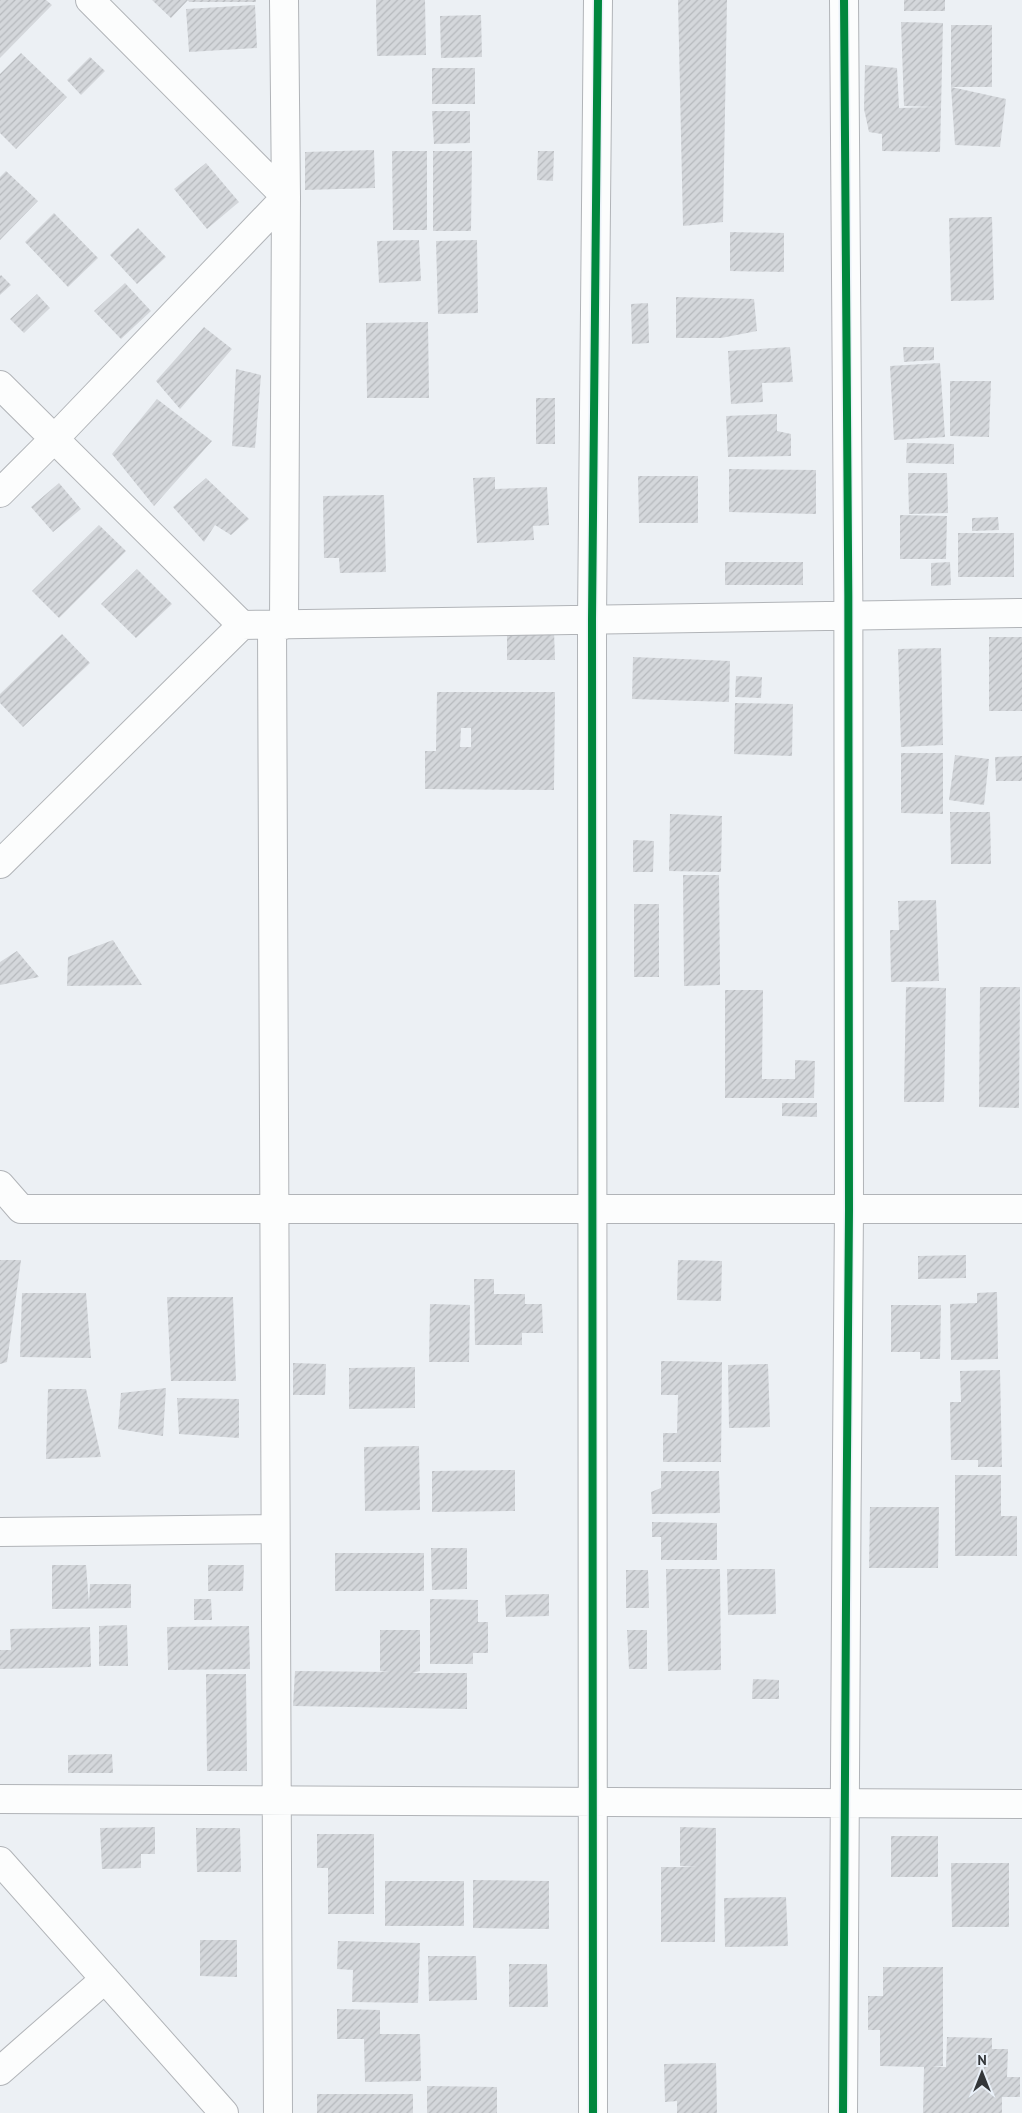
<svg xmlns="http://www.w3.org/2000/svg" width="1022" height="2113" font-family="'PT Sans',sans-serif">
  <defs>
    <pattern id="building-hatch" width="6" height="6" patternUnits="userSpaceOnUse" patternTransform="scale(1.25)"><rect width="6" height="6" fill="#d4d7db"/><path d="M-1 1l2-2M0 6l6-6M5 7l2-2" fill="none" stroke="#b6b9bd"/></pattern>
  </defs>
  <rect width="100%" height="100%" fill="#ecf0f4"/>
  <!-- building -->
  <path fill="url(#building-hatch)" fill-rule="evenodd" d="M0,0H46L52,5L0,58Z
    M152,0H188L171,18Z
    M188,0H256V2H189Z
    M376,0H425L426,55L377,56Z
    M678,0H727L723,222L683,226Z
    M904,0H945V11H904Z
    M255,5L257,48L189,52L186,9Z
    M481,15L482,57L441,58L440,16Z
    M901,22L943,23L940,152L882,151V134L869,132L864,109L865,65L897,68L899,108L935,107L904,106Z
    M951,25H992V87H951Z
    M21,53L67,97L16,149L0,133V74Z
    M90,57L105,71L81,95L67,80Z
    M432,68H475V104H432Z
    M951,87L1006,99L1000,147L955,145Z
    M432,111H470V143L434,144Z
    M374,150L375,188L305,190V152Z
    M392,151H427V230H393Z
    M433,151H472L471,231H433Z
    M538,151H554L553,181L537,180Z
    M206,163L239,202L207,229L174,189Z
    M6,171L38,201L0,240V177Z
    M54,213L98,258L68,287L25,242Z
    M992,217L994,300L951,301L949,218Z
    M138,228L166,257L137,284L110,255Z
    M730,232L784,233V272L730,271Z
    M419,240L421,281L379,283L377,241Z
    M477,240L478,313L438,314L436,241Z
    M1,275L11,285L0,295V276Z
    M125,283L151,311L121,339L94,311Z
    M37,294L50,308L24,333L10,319Z
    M676,297L754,299L757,331L721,338H676Z
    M648,303L649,343L632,344L631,304Z
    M428,322L429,398H367L366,323Z
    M204,327L232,349L180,409L156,381Z
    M790,347L793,382L762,383L763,402L731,404L728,351Z
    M903,347H934V360L904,362Z
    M940,363L945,437L894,440L890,366Z
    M236,369L261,375L255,448L232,446Z
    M950,381H991L989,437L950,436Z
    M536,398H555V444H536Z
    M157,399L212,441L154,506L112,454Z
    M777,414V431L791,434V456L728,457L726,416Z
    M907,443L954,444V464L906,463Z
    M729,469L816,470V514L729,512Z
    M908,473H947L948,513L909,514Z
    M638,476H698V523H639Z
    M495,477V489L547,487L549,525L533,526L534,540L477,543L473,478Z
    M206,478L249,519L231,535L215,525L204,542L173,507Z
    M59,483L81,509L53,532L31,507Z
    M384,495L386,572L340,573L339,558H324L323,496Z
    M900,515L947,516L946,559H900Z
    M998,517L999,530L972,531V518Z
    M99,525L126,551L59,618L32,591Z
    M958,533H1014V577H958Z
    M725,562H803V585H725Z
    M950,562L951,585L931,586V563Z
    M137,569L172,604L136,638L101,604Z
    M554,631L555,660H507V632Z
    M62,634L90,663L23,727L0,703V694Z
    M989,637H1022V711H989Z
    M941,648L943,745L901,747L898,649Z
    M633,657L730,661L729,702L632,699Z
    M736,676L762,677L761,698L735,697Z
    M437,692H555L554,790L425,789V751H436ZM461,728H471V747H460Z
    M735,703L793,704L792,756L734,754Z
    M901,753H943V814L901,813Z
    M955,755L989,759L984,805L949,800Z
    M1022,756V781H996L995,757Z
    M950,812H990L991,864H951Z
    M670,814L722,816L721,872L669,871Z
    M633,840L654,841L653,872H633Z
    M683,875H719L720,985L684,986Z
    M936,900L939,981L891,982L890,930H899L898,901Z
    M634,904H659V977H634Z
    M113,940L142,985L67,986L68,957Z
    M17,951L39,977L0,985V962Z
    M906,987L946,988L944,1102H904Z
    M980,987H1020L1019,1108L979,1107Z
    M725,990H763L762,1079H795V1060L815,1061L814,1098H725Z
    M782,1103H817V1117L782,1116Z
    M966,1255V1278L918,1279V1256Z
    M0,1260H21L7,1362L0,1364Z
    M678,1260L722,1261L721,1301L677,1300Z
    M474,1279H494V1294H525V1304H542L543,1333H522V1345H475Z
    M997,1292L998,1359L951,1360L950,1304L977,1303V1293Z
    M22,1293H86L91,1358L20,1357Z
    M167,1297H233L236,1381H171Z
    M430,1304L470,1305L469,1362H429Z
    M891,1305H941L940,1359H920V1352H891Z
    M661,1361L722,1362L721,1462H663V1433H677L678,1395H661Z
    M293,1363L326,1364L325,1395H293Z
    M768,1364L770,1427L729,1428L728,1365Z
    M415,1367V1408L349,1409V1368Z
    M1000,1370L1002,1467H978V1460H951L950,1402H961L960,1371Z
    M166,1388L163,1436L118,1429L121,1393Z
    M48,1389H86L101,1457L46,1459Z
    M177,1398L239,1399V1438L179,1434Z
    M419,1446L420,1510L365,1511L364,1447Z
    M515,1470V1511L432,1512V1471Z
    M661,1471H719L720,1513L652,1514L651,1492L661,1488Z
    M955,1475H1001V1516H1017V1556H955Z
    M870,1507H939L938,1568H869Z
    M652,1522L717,1523V1560H661V1537H652Z
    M431,1548H467V1589L432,1590Z
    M335,1553H424V1591H335Z
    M52,1565H86L89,1604L90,1584H131V1608L52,1609Z
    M208,1565H244L243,1591H208Z
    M666,1569H720L721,1670L668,1671Z
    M727,1569H775L776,1614L728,1615Z
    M626,1570H648L649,1608H626Z
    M549,1594V1616L506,1617L505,1595Z
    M194,1599H211L212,1620H194Z
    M430,1599L478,1600V1622H488V1653H473V1664H430Z
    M127,1625L128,1666H99V1626Z
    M249,1626L250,1669L168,1670L167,1627Z
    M90,1627L91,1667L0,1669V1650H11L10,1629Z
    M380,1630H420V1671L412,1673H467V1709L293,1706L295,1671L389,1672L380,1671Z
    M627,1630H647V1669H629Z
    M206,1674H246L247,1771H207Z
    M753,1679L779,1680V1699H752Z
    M112,1754L113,1773H68V1755Z
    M155,1827V1854H141V1868L102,1869L100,1828Z
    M680,1827L716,1828L715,1942H661V1867H697L680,1866Z
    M196,1828H240L241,1872H197Z
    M317,1834H374V1914H328V1868H317Z
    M891,1836H938V1877H891Z
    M951,1863H1009V1927H952Z
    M473,1880L549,1881V1929L473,1928Z
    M385,1881H464V1926H385Z
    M786,1897L788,1946L725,1947L724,1898Z
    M200,1940H237V1977L200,1976Z
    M338,1941L420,1943L418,2003L352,2002L353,1970L337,1969Z
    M428,1956H476L477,2000L429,2001Z
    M509,1964H547L548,2007H509Z
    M883,1967H943V2066L931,2067H946L947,2037L992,2038V2049H1008L1007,2077H1020V2097H1002V2113H923L924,2067L880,2066V2030H868V1996H883Z
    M337,2009L380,2010V2034H420L421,2081L365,2082L364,2039H337Z
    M716,2063L717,2113H677V2101L665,2102L664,2064Z
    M427,2086L497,2087V2113H427Z
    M317,2094H413V2113H317Z"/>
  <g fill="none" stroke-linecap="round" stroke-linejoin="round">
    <!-- street casing -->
    <g stroke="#b1b4b8" stroke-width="30">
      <path id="street" d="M90,0L286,197
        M284,0L286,197L284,625
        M0,385L242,625
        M0,493L54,439L286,197
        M272,625L278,2113
        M0,864L242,625L1022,613
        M0,1532L275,1529
        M0,1799L1022,1804
        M0,1861L224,2113
        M0,2071L105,1979
        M593,2113L592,620L598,0
        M843,2113C843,1812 847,1511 849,1210C851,807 847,403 844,0"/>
    </g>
    <!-- secondary casing -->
    <g stroke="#b1b4b8" stroke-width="30">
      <path id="secondary" d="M0,1185L21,1209H1022"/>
    </g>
    <!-- street -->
    <use href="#street" stroke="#fcfdfd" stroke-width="28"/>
    <!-- secondary -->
    <use href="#secondary" stroke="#fcfdfd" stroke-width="28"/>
    <!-- cycleway casing -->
    <g stroke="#e9f0f8" stroke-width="11">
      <path id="cycleway" d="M593,2113L592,620L598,0
        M843,2113C843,1812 847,1511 849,1210C851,807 847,403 844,0"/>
    </g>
    <!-- cycleway -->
    <use href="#cycleway" stroke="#00873e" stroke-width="8"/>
  </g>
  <!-- north arrow -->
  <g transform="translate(982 2073)" stroke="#e9f0f8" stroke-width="4" paint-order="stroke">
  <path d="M0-4L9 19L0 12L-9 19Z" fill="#333639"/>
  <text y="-8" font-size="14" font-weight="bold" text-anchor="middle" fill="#333639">N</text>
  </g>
</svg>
